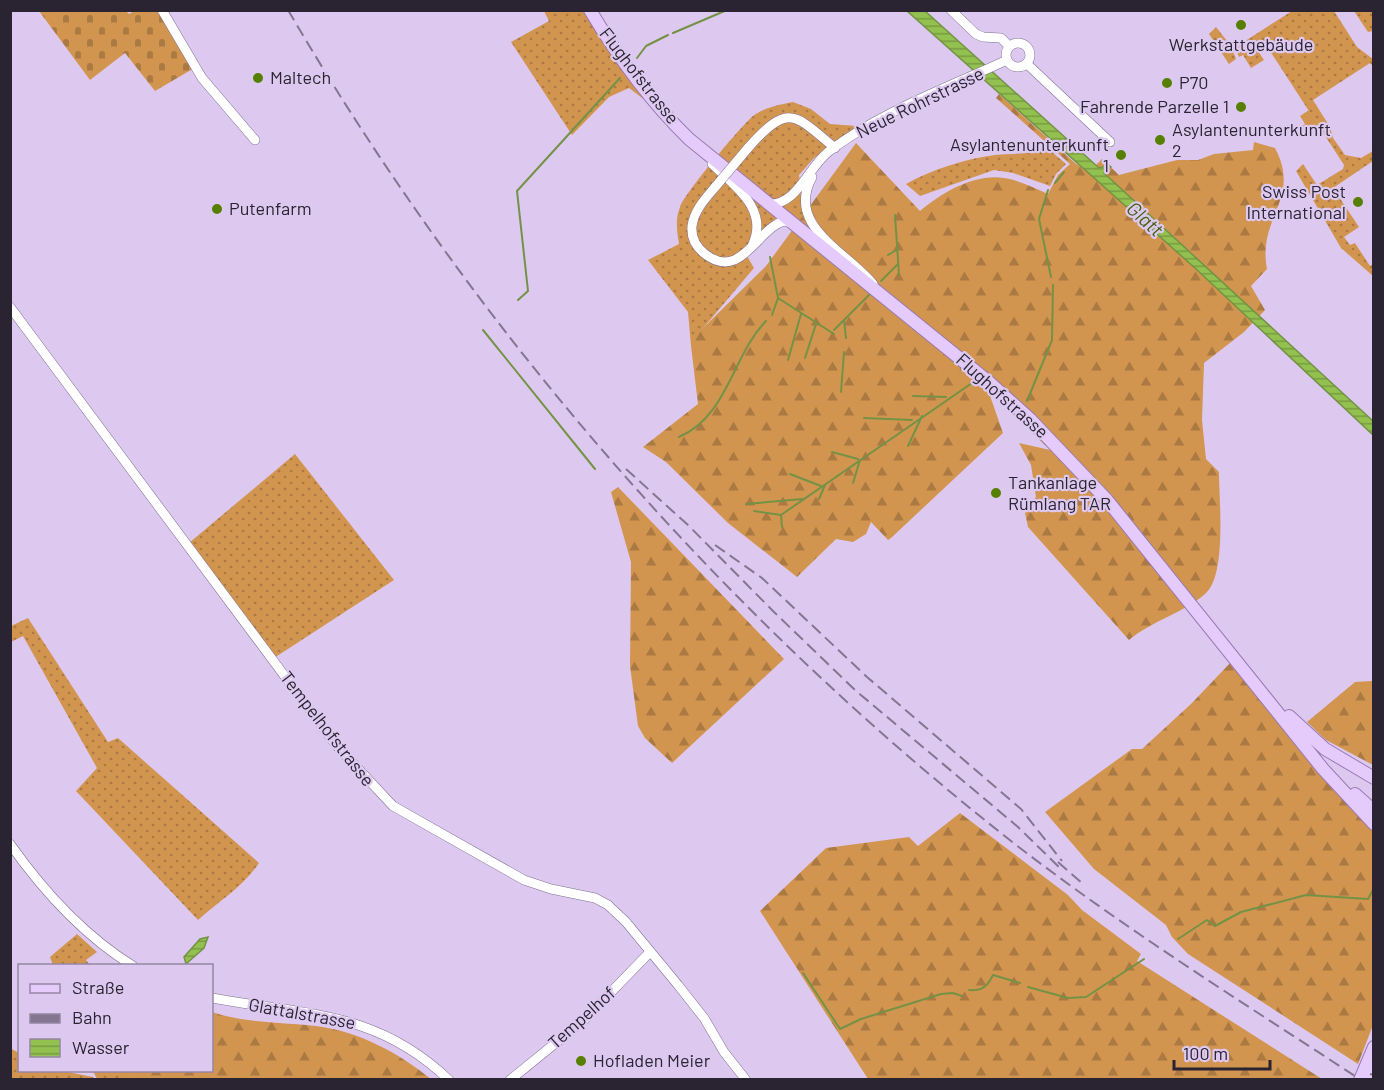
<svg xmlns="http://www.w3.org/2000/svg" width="1384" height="1090" font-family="Barlow,sans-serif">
  <defs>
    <pattern id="grass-dots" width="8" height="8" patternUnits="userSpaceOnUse" patternTransform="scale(1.5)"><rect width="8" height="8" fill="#d2954f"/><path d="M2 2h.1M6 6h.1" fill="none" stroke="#ab7942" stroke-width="1.8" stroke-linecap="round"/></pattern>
    <pattern id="forest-firs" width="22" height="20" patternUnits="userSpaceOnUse" patternTransform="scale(1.5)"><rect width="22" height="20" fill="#d2954f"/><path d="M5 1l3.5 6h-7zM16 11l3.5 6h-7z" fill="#ab7942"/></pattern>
    <pattern id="cemetery-stones" width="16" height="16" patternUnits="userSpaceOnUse" patternTransform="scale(1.5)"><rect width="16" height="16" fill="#d2954f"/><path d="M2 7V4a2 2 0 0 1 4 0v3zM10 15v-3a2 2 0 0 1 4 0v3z" fill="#ab7942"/></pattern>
    <pattern id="water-rules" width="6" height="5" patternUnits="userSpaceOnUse" patternTransform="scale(1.5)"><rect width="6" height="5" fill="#93c14f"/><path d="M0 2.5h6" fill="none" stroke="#789c42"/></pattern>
  </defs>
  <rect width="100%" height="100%" fill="#ddc9f0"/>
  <!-- grass -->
  <path fill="url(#grass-dots)" d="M544,11H585L654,107L629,88L609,97L572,135L511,42L549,21Z
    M1292,11H1334L1357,47L1373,59V66L1370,63L1313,100L1330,127L1333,138L1345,155L1361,158L1373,151V161L1333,188L1359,227L1344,237L1350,245L1355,243L1370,266L1373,264V276L1341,248L1296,171L1303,164L1317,185L1343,169L1344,165L1268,48L1258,51L1264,60L1251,68L1243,55L1239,57L1237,52L1239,45Z
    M1354,11H1373V31L1368,32Z
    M1216,27L1231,46L1236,59L1229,64L1209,34Z
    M793,102L811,109L830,124L857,126L814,158L799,175C802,193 799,213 811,229L783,210L760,237L743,249L754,268L699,333L691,346L688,312L648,260L679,244C677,231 675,220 680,207C684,194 741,126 753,116C766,107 778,105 793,102Z
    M1045,146L1066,164L1056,174L1050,186L1013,173L994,170L920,196L906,184C933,169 965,159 995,155C1014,153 1028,156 1045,146Z
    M295,454L394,580L274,658L189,543Z
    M28,618L108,742L118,738L259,863C243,887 219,901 198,920L76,791L97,768L23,636L11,642V626Z
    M77,934L97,952L86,960L90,965H53L50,957Z
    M10,1048L19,1053L20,1070L63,1071L93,1077L94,1079H11Z
    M93,1071H138L121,1080L97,1079Z"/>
  <!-- forest -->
  <path fill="url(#forest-firs)" d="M999,94L1075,163L1089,172L1102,159L1119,175L1177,160H1198L1214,154L1253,150L1254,142L1275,148C1302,199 1257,217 1267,269L1251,286L1265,310L1244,332L1204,363L1202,420L1206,459L1219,472C1219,500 1227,576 1205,594C1183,613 1152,621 1129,640L1028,527L1025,513L1036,497L1031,465L1019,443L1050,450L988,390L1003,433L891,538L888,540L871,522L866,534L853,542L836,539L797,577L728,523L666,462L643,447L698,404L691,346L698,333L766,266L856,143L920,211C941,193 975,173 1004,178C1019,180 1034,188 1048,194L1058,175L1070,164L996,98Z
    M618,487L784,659L672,763L645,738L638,726L630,666L631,562L611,492Z
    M1232,661L1319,774L1322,773L1373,831V1025L1358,1064L1188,954L1172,937L1166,925L1094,869L1045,812L1132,749H1142L1192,703Z
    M1372,681L1374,684L1373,765L1326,740L1307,722L1355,682Z
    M960,813L1068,895L1082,910L1141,954L1137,961L1322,1079H868L760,911L826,848L909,837L918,846Z
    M212,1012C244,1023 282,1022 316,1026C358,1031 399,1053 431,1079H121L138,1071L212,1070Z"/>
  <!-- cemetery -->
  <path fill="url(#cemetery-stones)" d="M125,10L129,14L134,11H162L196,67L155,91L125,53L90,80L39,11Z"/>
  <!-- pitch -->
  <path fill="#d2954f" d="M1309,110L1320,128L1312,133L1309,130L1305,132L1302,126L1305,124L1300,116Z"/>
  <!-- water -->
  <path fill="url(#water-rules)" stroke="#749246" stroke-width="1.5" d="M907,11H925L1099,168L1109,165L1111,167L1104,173L1373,421V435L1196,269Z
    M208,937L204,948L186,964L184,957L200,939Z"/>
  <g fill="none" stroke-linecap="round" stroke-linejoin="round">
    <!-- stream -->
    <path stroke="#749246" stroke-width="2" d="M673,33L727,10
      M637,58L646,46L668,35
      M1055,183L1064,172
      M1048,190L1039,219L1051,277
      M895,215L899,275
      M888,255L898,249
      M770,257L778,298L772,315
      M881,281L898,264
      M778,298L834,334
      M518,300L528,291L517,191L620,78
      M844,320L846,338
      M483,330L595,469
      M834,330L869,295
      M805,358L816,324
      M788,360L801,314
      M841,392L844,352
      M913,396L946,397
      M1027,401L1052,340L1053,285
      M864,418L912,420
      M679,437C728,416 732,356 766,321
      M908,446L922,416
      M832,452L858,459
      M790,474L821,486
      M853,483L860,460
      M819,499L825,485
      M746,504L803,499
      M754,511L781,515L972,383
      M781,515L782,527
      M1178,939L1207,920L1215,926L1241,912L1306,895L1368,899L1374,888
      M803,973L840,1029L861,1019L941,994L953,993L962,996
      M1028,987L1068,998L1086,997L1144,959
      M969,990C982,991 987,987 993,975L1020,983"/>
    <!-- minor casing -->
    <g stroke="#827093" stroke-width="10">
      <path id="minor" d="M162,10L202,78L255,140
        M951,10L976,34L983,37L1001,38L1009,46
        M1006 55a12 12 0 1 1 24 0a12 12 0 1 1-24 0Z
        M1027,64L1110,142
        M748,148C789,102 794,114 835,148
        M712,164C735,186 770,210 752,246
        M812,177C785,226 847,252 873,284
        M716,186C706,198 694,210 692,226C691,237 696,247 705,254C742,283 759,224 786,221L793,224
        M769,204C797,205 808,168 828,152C880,112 947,88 1007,60
        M10,307L336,745L393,806L524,880L551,889L595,898L608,905L626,922L678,985L704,1018L724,1052L746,1080
        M10,844C44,892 83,935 133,966
        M212,998C304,1015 376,1010 449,1080
        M510,1080L584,1020L650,952"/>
    </g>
    <!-- major casing -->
    <g stroke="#987ab3" stroke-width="14">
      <path id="major" d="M590,10C618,57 650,101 689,139L990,383L1030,419L1107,500L1323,769L1374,824
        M1289,716L1325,749L1374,778
        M1355,794L1374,811
        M1360,1080L1374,1047
        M1369,1080L1374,1069"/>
    </g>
    <!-- minor -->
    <use href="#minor" stroke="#fff" stroke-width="9"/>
    <!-- major -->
    <use href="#major" stroke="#e5cbfb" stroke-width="12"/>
    <!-- rail -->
    <path stroke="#847691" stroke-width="2" stroke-dasharray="12 6" stroke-linecap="butt" d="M288,10C475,330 720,612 1011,841C1123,928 1242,1002 1361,1080
      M626,469L689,526L774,612L855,690L1018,827L1062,870
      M715,545L762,578L867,677L1021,809L1062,861
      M1058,862L1083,884
      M1370,1074L1374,1075"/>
    <!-- minor-bridge casing -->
    <g stroke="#827093" stroke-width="10" stroke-linecap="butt">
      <path id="minor-bridge" d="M716,186L748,148"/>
    </g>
    <!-- minor-bridge -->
    <use href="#minor-bridge" stroke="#fff" stroke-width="9"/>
  </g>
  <!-- markers -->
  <g fill="#588000" stroke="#ddc9f0" stroke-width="2">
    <circle cx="1241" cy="25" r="6"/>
    <circle cx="258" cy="78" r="6"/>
    <circle cx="1167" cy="83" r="6"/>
    <circle cx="1241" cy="107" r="6"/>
    <circle cx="1160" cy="140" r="6"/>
    <circle cx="1121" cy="155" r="6"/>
    <circle cx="1358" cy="202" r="6"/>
    <circle cx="217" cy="209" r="6"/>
    <circle cx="996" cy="493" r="6"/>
    <circle cx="581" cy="1061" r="6"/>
  </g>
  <g text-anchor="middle" stroke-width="4.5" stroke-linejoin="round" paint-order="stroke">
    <!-- poi labels -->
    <g font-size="18" fill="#2a2331" stroke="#ddc9f0" text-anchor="start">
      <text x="1241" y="51" text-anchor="middle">Werkstattgebäude</text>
      <text x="270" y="84">Maltech</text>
      <text x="1179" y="89">P70</text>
      <text x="1229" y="113" text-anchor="end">Fahrende Parzelle 1</text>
      <text x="1172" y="136">Asylantenunterkunft<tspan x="1172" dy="21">2</tspan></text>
      <text x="1109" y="151" text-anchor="end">Asylantenunterkunft<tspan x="1109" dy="21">1</tspan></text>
      <text x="1346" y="198" text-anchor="end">Swiss Post<tspan x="1346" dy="21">International</tspan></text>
      <text x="229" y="215">Putenfarm</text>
      <text x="1008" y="489">Tankanlage<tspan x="1008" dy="21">Rümlang TAR</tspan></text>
      <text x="593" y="1067">Hofladen Meier</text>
    </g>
    <!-- street labels -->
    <g font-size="18" fill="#2a2331" stroke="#ddc9f0">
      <text transform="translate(639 76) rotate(52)" y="6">Flughofstrasse</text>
      <text transform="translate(920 103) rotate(-26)" y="6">Neue Rohrstrasse</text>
      <text transform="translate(1002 396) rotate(42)" y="6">Flughofstrasse</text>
      <text transform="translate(327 729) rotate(52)" y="6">Tempelhofstrasse</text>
      <text transform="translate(302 1014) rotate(10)" y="6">Glattalstrasse</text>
      <text transform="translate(582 1018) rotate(-42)" y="6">Tempelhof</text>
    </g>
    <!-- water labels -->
    <g font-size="20" font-style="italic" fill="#456112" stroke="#ddc9f0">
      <text transform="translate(1145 219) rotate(42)" y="7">Glatt</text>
    </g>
  </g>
  <!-- border -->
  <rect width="1384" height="1090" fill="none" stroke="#2a2331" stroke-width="24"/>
  <!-- legend -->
  <rect x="18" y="964" width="195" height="108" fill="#ddc9f0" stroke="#9587a4" stroke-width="1.5"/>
  <rect x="30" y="984" width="30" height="9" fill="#e5cbfb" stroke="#9587a4" stroke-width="1.5"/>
  <text x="72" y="994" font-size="18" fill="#2a2331">Straße</text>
  <rect x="30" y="1014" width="30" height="9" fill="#847691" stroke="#9587a4" stroke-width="1.5"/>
  <text x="72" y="1024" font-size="18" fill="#2a2331">Bahn</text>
  <rect x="30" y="1039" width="30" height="18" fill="url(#water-rules)" stroke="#9587a4" stroke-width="1.5"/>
  <text x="72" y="1054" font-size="18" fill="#2a2331">Wasser</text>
  <!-- scale -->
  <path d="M1174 1060v9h96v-9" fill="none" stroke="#2a2331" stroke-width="3"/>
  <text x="1183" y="1060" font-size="18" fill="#2a2331" stroke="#ddc9f0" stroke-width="4.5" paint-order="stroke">100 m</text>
</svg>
